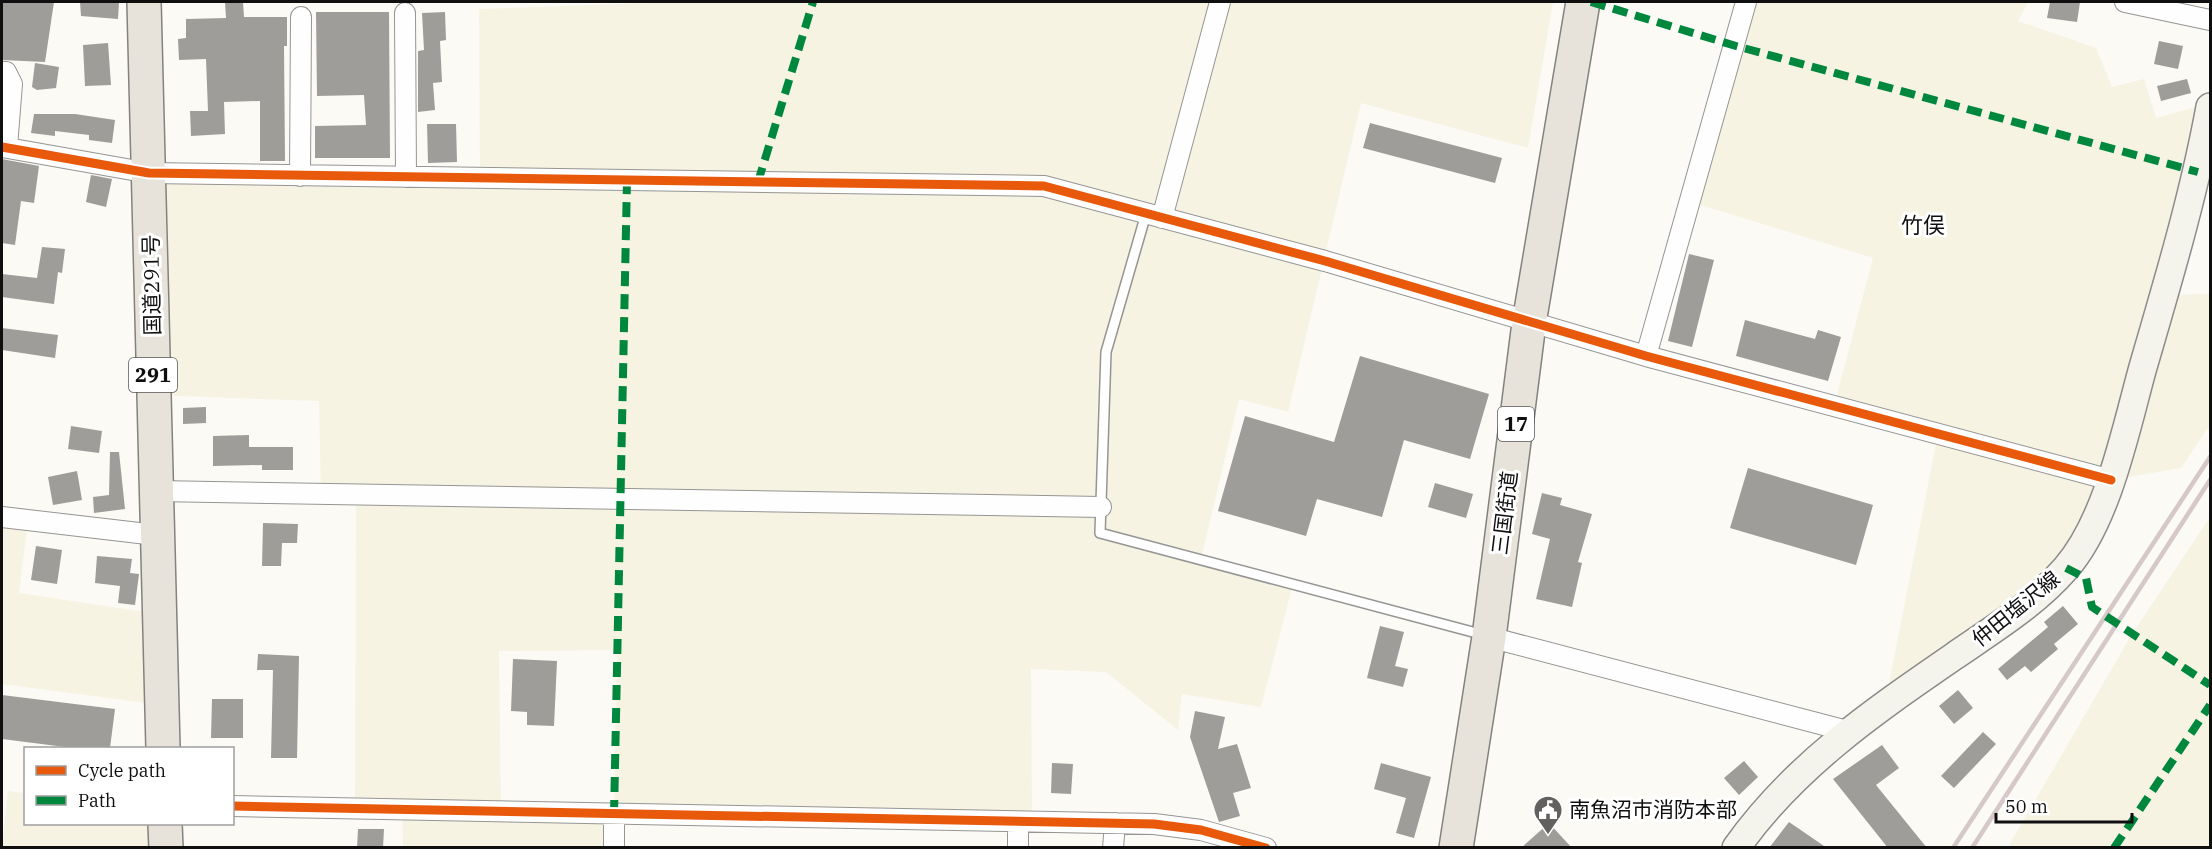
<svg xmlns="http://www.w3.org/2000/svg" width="2212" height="849" font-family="'IBM Plex Serif','Noto Sans JP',serif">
  <rect width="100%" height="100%" fill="#fbfaf5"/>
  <!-- farmland -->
  <path fill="#f6f3e3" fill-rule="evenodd" d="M677,2H1553L1528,148L1361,103L1288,412L1239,399L1201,559L1293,584L1261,707L1182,694L1178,730L1106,672L1031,669L1032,822L615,815L614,847H403L402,810L355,809L356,495L321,494L319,401L154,395L149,173L480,178L479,9ZM617,650L614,814L501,812L499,651Z
    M1746,2H2028L2018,21L2096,48L2112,87L2144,79L2156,118L2210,103L2164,295L2210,294V425L2181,468L2111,480L2066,568L1885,704L1938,434L1834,406L1873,258L1691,202Z
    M2,517L28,520L19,593L159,614L162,705L2,684Z
    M2210,517V847H2008L2132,634Z
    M8,791L25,793L26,824H169L168,847L2,848Z"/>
  <!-- building -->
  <path fill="#9f9d9a" d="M2,2H54L45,62L2,60Z
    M80,2H119L118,19L81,16Z
    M225,2H243L244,17H287V46H284L285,161H260V101L224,102L225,134L191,136L190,111H208L206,59L179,60L178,39L186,38V19L226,18Z
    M2050,2H2080L2077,22L2047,18Z
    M316,12H389L390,158H315V126L366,125L364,95L317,96Z
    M445,12L446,40L440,41L442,82L433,83L435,110L418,112V51L424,50L422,13Z
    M2159,41L2183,46L2178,69L2154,64Z
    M108,43L111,85L85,86L83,45Z
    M35,63L59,67L56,88L37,90L32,87Z
    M2187,79L2191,93L2161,101L2157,86Z
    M34,114H75L115,120L112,143L89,140V135L55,131V136L31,133Z
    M1370,123L1502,158L1495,183L1363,148Z
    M427,124H456L457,162L428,163Z
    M2,159L39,166L34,203L21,201L15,245L2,243Z
    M91,175L112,179L106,207L86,202Z
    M42,247L65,249L62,273L58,272L54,304L2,297V274L37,278Z
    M1689,254L1714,260L1692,347L1668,341Z
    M1745,320L1815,339L1818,330L1841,337L1828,381L1736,356Z
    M2,328L58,335L55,358L2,350Z
    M1360,356L1489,394L1470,459L1404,440L1382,517L1317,499L1306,536L1218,511L1245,416L1334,442Z
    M206,407V423L183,424V408Z
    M71,426L102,431L99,453L68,449Z
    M249,435V447H293V470H262V465L213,466V436Z
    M110,452H119L125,509L94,513L93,497L109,495Z
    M1748,468L1873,505L1856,565L1730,528Z
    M77,471L82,500L53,505L48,477Z
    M1435,483L1473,494L1466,518L1428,507Z
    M1542,493L1562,498L1560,505L1592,514L1578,562L1582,563L1572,607L1536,599L1550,539L1532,534Z
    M263,523L298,524L297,543H282L281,566H262Z
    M36,546L62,550L57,584L31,580Z
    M97,556L132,559L130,573L139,574L135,605L118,603L120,586L95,583Z
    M2063,606L2078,624L2054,644L2058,649L2031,672L2025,666L2007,680L1998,669L2048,627L2044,622Z
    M1380,626L1404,632L1395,666L1408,669L1403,687L1367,678Z
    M258,654L299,656L297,758H271L273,670H257Z
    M513,659L557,661L554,726L527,725V712L511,711Z
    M1958,690L1973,708L1954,724L1939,706Z
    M2,695L115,709L110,748H73L2,739Z
    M212,699H243V738H211Z
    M1195,711L1225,717L1218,749L1237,744L1251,788L1233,793L1240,816L1219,822L1190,737Z
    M1983,732L1996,744L1954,788L1941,776Z
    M1882,745L1899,768L1876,785L1927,848H1888L1833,779Z
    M1744,761L1758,777L1739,795L1724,778Z
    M1052,763L1073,764L1071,794L1051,793Z
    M1381,763L1431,777L1414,838L1396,833L1406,798L1374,789Z
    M1789,822L1827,848H1769Z
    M1549,823L1572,848H1521Z
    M358,829H384L383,848H357Z"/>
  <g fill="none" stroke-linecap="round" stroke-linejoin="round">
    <!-- service casing -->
    <g stroke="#959593" stroke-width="12">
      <path id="service" d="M1146,214L1106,352L1100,533L1484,635"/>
    </g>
    <!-- minor casing -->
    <g stroke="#959593" stroke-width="22">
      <path id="minor" d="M2125,2L2210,20
        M405,13L406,177
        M2,72H6L12,84L7,147
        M2,147L149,173L1044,186L1325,261L1646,356L2111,480
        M300,176L301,17
        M1162,218L1220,2
        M1646,356L1746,2
        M156,491L1101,507
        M2,517L156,535
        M1489,637L1847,731
        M232,806L1154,824L1201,830L1266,848
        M1018,822V848
        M614,848V815
        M1113,848L1115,823"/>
    </g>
    <!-- secondary casing -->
    <g stroke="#8c8b89" stroke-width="30">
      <path id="secondary" d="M1736,848C1793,767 1873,712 1953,657C1992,630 2035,604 2066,568C2108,520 2126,428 2143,367C2168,281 2194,195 2210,107"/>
    </g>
    <!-- trunk casing -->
    <g stroke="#838280" stroke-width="36">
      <path id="trunk" d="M144,2L163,748
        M165,824L166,848
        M1456,848L1489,637L1529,323L1583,2"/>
    </g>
    <!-- service -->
    <use href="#service" stroke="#fefefe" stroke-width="9"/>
    <!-- minor -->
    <use href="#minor" stroke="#fefefe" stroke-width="20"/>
    <!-- secondary -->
    <use href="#secondary" stroke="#f4f3ec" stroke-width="27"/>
    <!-- trunk -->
    <use href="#trunk" stroke="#e8e3da" stroke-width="33"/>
    <!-- rail -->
    <path stroke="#d6c8c8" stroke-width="4.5" d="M1953,848L2210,457
      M1972,848L2210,480"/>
    <!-- quiet -->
    <path stroke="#00873e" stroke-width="8" stroke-dasharray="15 8" stroke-linecap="butt" d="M1591,2L1736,46L2198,172
      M758,182L813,2
      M2066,568L2086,578L2092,607L2210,685
      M614,815L627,180
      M2114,848L2210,705"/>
    <!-- cycleway casing -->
    <g stroke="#fff" stroke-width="13">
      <path id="cycleway" d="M2,147L149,173L1044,186L1325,261L1646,356L2111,480
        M232,806L1154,824L1201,830L1266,848"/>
    </g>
    <!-- cycleway -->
    <use href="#cycleway" stroke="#e8590c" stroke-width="9"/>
  </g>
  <!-- icons -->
  <defs>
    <g id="civic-pin" transform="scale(1.5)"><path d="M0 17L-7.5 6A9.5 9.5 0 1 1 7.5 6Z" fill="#626160" stroke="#fff"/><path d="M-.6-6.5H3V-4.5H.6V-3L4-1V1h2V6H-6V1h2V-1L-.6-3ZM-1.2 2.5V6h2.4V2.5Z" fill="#fff"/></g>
  </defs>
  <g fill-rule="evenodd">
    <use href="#civic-pin" x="1548" y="810"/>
  </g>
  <g text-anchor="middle" stroke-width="6" stroke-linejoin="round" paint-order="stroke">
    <!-- shield labels -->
    <g fill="#fff" stroke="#575757" stroke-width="1.5">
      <rect x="129" y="358" width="48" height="34" rx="4.5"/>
      <rect x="1498" y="407" width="36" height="34" rx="4.5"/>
    </g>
    <g font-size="20" font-weight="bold" fill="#0f0f0f">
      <text x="153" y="382">291</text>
      <text x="1516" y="431">17</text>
    </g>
    <!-- street labels -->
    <g font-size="21" fill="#0f0f0f" stroke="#fff">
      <text transform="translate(152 285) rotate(-91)" y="7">国道291号</text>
      <text transform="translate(1505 513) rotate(-83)" y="7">三国街道</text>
      <text transform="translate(2016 609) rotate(-39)" y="7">仲田塩沢線</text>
    </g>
    <!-- poi labels -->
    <g font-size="21" fill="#0f0f0f" stroke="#fff" text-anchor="start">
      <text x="1569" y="817">南魚沼市消防本部</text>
    </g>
    <!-- neighbourhood labels -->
    <g font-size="22" fill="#0f0f0f" stroke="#fff">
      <text x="1923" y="233">竹俣</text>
    </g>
  </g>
  <!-- border -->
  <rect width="2212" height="849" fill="none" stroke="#0f0f0f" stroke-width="6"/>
  <!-- legend -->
  <rect x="24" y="747" width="210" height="78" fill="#ffffff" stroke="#9f9f9f" stroke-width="1.5"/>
  <rect x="36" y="766" width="30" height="9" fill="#e8590c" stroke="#9f9f9f" stroke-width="1.5"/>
  <text x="78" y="777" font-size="18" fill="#0f0f0f">Cycle path</text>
  <rect x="36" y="796" width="30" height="9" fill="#00873e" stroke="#9f9f9f" stroke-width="1.5"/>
  <text x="78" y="807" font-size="18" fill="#0f0f0f">Path</text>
  <!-- scale -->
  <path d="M1996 813v9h136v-9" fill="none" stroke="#0f0f0f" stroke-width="3"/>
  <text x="2005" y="813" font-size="18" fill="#0f0f0f" stroke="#ffffff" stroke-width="4.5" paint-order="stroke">50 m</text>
</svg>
